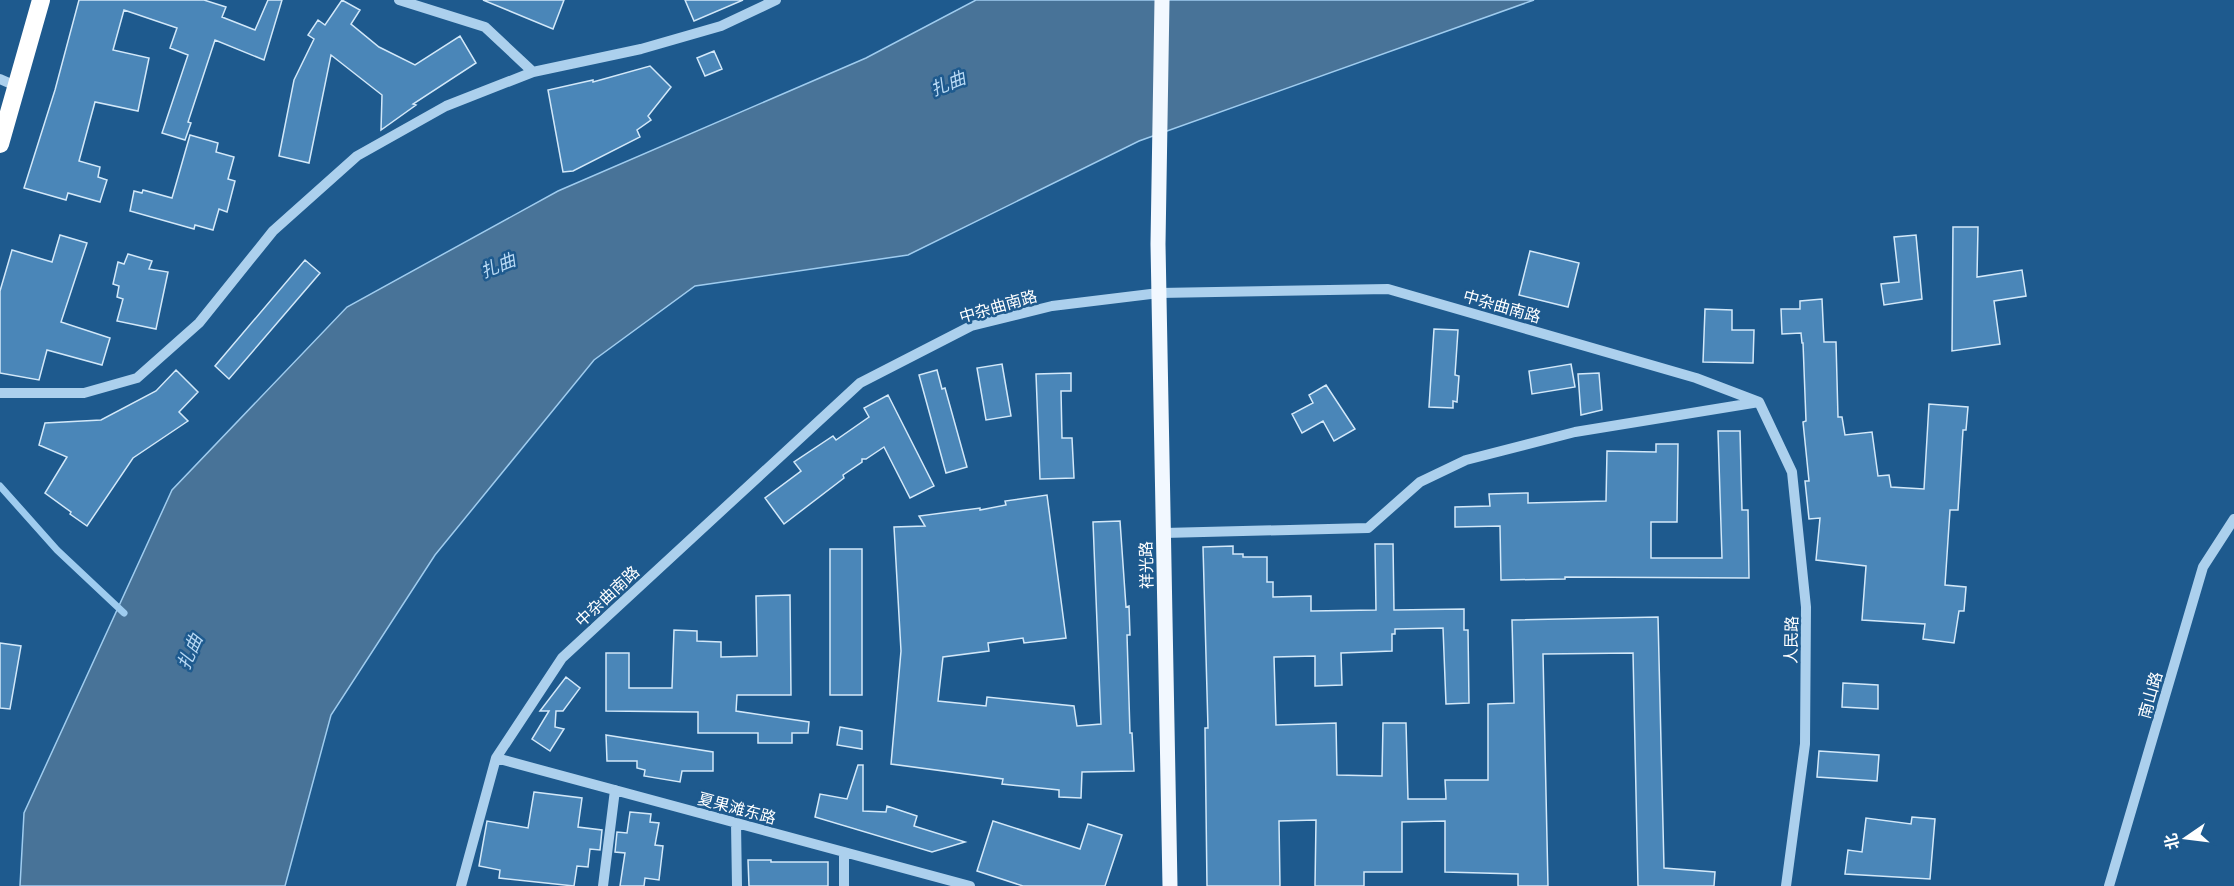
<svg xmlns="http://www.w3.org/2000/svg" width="2234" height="886" font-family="Rubik,'Noto Sans SC',sans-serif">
  <rect width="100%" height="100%" fill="#1e5a8e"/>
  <!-- water -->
  <path fill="#487398" stroke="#9fccef" stroke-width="1.5" d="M976,0H1534L1139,141L908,255L695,286L594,360L435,555L331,715L285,886H20L24,813L172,490L347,307L558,191L866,58Z"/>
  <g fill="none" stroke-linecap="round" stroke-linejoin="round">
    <!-- stream -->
    <path stroke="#9fccef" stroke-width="7" d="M0,486L57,550L124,613"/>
  </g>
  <!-- building -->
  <path fill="#4a86b8" stroke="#d2e8f9" stroke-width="1.5" d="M79,0H204L226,7L222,17L255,30L268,0H282L264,60L215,40L188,122L191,123L185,140L162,133L188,55L170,48L177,28L124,10L113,50L149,58L138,111L95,102L79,161L100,167L98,177L107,180L100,202L68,193L66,200L24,188L55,90Z
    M342,0L360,10L351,24L379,47L415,65L460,36L476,63L413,104L416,105L381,130L382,95L331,55L309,163L279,156L294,80L314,39L308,35L318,20L325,25Z
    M483,0H564L553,29Z
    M685,0H743L694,21Z
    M714,51L722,69L705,76L697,58Z
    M650,66L671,87L648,116L651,120L637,130L640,137L573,171L563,172L548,90L593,80V82Z
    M190,135L218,143L216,152L234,157L228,179L235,181L227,212L219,209L213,230L195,225L194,229L130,211L134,191L142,193L143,190L172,198Z
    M1953,227H1978L1977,277L2022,270L2026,296L1994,301L2000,344L1952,351Z
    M60,235L87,243L61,322L110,338L102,365L47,350L39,380L0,373V291L12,250L52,262Z
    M1916,235L1922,299L1884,305L1881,284L1899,282L1894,237Z
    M1530,251L1579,263L1568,307L1519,295Z
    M128,254L152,261L149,269L168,272L156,329L117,321L123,299L117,297L119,286L113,284L118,262L124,264Z
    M305,260L320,273L229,379L215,366Z
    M1822,299L1824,342H1836L1838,417H1842L1845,435L1872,432L1878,476L1889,475L1891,487L1924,489L1929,404L1968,407L1966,430H1963L1958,510H1950L1945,585L1966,587L1964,611H1959L1954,643L1923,639L1925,624L1862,620L1866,566L1816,560L1820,518L1809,519L1805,481H1809L1803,422L1806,421L1803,343H1802L1801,333L1782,334L1781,309H1800V301Z
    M1705,309L1732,310V330H1754L1753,363L1703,362Z
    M1434,329L1458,330L1455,375L1459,376L1457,402L1453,401V408L1429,407Z
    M1002,364L1011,416L986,420L977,368Z
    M1571,364L1575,387L1532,394L1529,371Z
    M176,370L198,392L179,412L188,421L133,458L87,526L70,514L71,512L45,493L67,457L39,445L45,423L101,420L156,391Z
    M937,370L942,389L945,388L967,467L946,473L919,375Z
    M1071,373V391H1061L1062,438H1072L1074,478L1040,479L1036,374Z
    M1599,373L1602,410L1581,415L1578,374Z
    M1326,385L1355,429L1334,441L1323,421L1302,433L1292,414L1313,403L1309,395Z
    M888,395L934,486L910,498L884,447L866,459H862V462L843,475L844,478L784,524L765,498L801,471L794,462L833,436L836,440L869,417L864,408Z
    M1718,431H1740L1742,510H1748L1749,578L1565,577V579L1501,580L1500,526L1455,527V507L1490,506L1489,494L1528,493V503L1606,501L1607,451L1656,452V444H1678L1677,522H1651V558H1722Z
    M1047,495L1066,638L1024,643L1023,638L988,643L989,651L943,657L938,701L986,706L987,697L1074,706L1077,726L1101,724L1093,522L1120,521L1126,607L1129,606L1130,635H1127L1130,733H1132L1134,771L1082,772L1081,798L1059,797V790L1002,784L1003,779L891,764L901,651L894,527L925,526L919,516L980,508V510L1006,505L1005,501Z
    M1375,544H1393L1394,610L1464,609V630H1468L1469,703L1446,704L1443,628L1395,629V634H1392V651L1341,653L1342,685L1315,686V656L1274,657L1276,725L1336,723L1337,775L1382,776L1383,723H1406L1408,799H1446L1445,780H1488V704L1514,703L1512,620L1658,617L1664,868L1715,872L1714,886H1638L1633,653L1543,654L1548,886H1518V874L1445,872V821L1402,822V872H1364V886H1315L1316,820L1279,821L1280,886H1207L1205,728H1208L1203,547L1233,546V554H1243V557H1267V582H1273V597L1311,596V611L1376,610Z
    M830,549H862V695H830Z
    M790,595L791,695H737L736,711L809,722L808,733H792V743H758V733H698V712L606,711V653H629V688H672L674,630L697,631V641L721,642V657L757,656L756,596Z
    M0,643L21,646L10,709L0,708Z
    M566,677L580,688L563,711H556L555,727L564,729L550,751L532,739L549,711H540Z
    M1843,683L1878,685V709L1842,707Z
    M840,727L862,731V749L837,745Z
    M606,735L713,752V771H682L680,782L644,776L645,770L637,768V761H607Z
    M1819,751L1879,755L1877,781L1817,777Z
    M858,765H863V811L886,812L887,806L917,816L914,826L965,842L932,852L815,817L820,794L847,799Z
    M534,792L582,798L578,827L602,830L600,850L590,849L588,867L577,866L574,886L499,878L500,870L479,866L487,821L528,828Z
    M630,812L651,814L650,822L659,823L655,845L663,846L659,880L645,878L644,886H620L625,853L615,852L617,832L627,833Z
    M1912,817L1935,819L1930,879L1845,874L1848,850L1862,852L1866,818L1911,824Z
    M993,821L1080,849L1088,824L1122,835L1105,886H1023L977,871Z
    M748,860H771V862H828V886H749Z"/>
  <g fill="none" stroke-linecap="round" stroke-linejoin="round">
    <!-- minor -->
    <path stroke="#acd0ed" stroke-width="10" d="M399,0L485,27L533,72
      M0,79L16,86
      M0,393H84L137,378L199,323L273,231L357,156L446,106L533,72L641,49L721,26L776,0
      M1759,402L1792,472L1806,607L1805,744L1786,886
      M1164,533L1368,528L1420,482L1466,460L1575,432L1759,402
      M496,758L970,886
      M736,823L737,886
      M844,852V886
      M461,886L496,758L562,658L860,383L971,326L1052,306L1159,293L1388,289L1696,378L1759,402
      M603,886L615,790
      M2109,886L2203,567L2234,519"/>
    <!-- major -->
    <path stroke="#f2f8ff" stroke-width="15" d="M1162,0L1158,244L1170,886"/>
    <!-- highway -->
    <path stroke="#fff" stroke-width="18" d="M0,144L41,0"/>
  </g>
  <g text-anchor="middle" stroke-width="5" stroke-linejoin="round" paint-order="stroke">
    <!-- street labels -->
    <g font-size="16" fill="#fff" stroke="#1e5a8e">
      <text transform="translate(998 306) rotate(-16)" y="6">中杂曲南路</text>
      <text transform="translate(1502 306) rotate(16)" y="6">中杂曲南路</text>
      <text transform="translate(1146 565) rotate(-91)" y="6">祥光路</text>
      <text transform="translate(607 596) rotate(-43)" y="6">中杂曲南路</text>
      <text transform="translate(1791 640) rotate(-89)" y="6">人民路</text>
      <text transform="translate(2150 695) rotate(-74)" y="6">南山路</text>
      <text transform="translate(737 808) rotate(15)" y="6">夏果滩东路</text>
    </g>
    <!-- water labels -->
    <g font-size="18" font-style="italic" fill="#b8d9f4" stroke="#1e5a8e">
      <text transform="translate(948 84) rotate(-22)" y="6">扎曲</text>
      <text transform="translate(498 266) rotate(-22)" y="6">扎曲</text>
      <text transform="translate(190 652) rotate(-66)" y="6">扎曲</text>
    </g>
  </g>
  <!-- north arrow -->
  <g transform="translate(2186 838) rotate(256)" stroke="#1e5a8e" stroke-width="4.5" paint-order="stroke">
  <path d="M0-4.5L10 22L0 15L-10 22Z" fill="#ffffff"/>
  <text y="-9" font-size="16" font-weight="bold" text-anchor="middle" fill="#ffffff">北</text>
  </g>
</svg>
